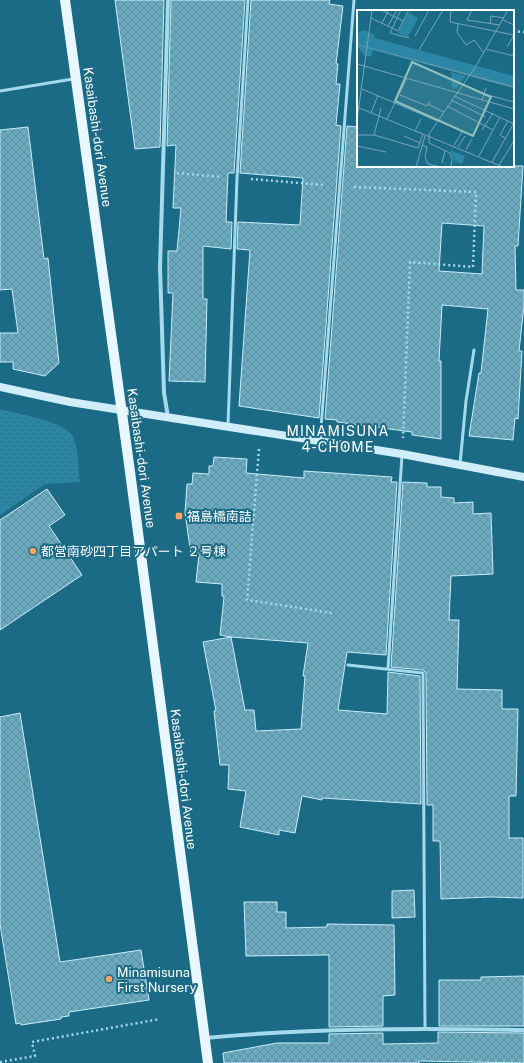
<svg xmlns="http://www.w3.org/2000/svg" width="524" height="1063" font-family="'Public Sans','Noto Sans JP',sans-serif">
  <defs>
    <pattern id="park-dots" width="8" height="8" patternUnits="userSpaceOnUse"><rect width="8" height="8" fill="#2b85a4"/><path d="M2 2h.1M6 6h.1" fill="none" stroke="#3a6b7c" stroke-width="1.8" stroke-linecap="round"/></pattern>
    <pattern id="building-cross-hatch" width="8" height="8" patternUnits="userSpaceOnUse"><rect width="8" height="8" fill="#6aaac0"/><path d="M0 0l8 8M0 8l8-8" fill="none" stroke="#618e9d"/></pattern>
  </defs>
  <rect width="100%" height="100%" fill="#1b6b87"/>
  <!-- park -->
  <path fill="url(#park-dots)" d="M0,409C17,414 66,421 73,437C79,449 78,468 80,482L45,484L0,515Z"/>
  <!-- building -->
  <path fill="url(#building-cross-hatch)" stroke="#c9edf9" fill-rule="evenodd" d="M115,0H164L160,147L135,149Z
    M171,0H245L234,173H228L226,222H232L231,249L203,246V299H207L205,382L169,381L173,293H168V251H177L181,208H173L176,145L167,146Z
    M251,0H330L329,4L343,6L336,64H338L336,84H340L336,125L341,126L319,418L239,406L250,250L237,249L238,222L300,225L303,178L240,173Z
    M347,126L358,127V166H523L518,246H515L516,290H524V305L519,351H522L518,419L515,418L513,440L469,436L479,373H481L488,309L442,305L439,361H441V439L412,435V432L337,422V420L325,419ZM442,223L484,226L482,274L439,271Z
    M28,127L44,259L48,258L59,363L45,376L13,369V362H0V333H18L12,289L0,290V130Z
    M214,457L247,459L246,473L304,478V471L392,477L391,482H397L386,655L347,652L338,710L387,714L388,672L420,676L421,804L322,798V800L302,796L295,833L279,830V835L240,827L246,791L228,789L229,765H220L214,711H216L203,642L231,637L220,635L224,597L222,596V584L196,582L199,555H191L185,513L187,484H192L193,473L209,474V466H213ZM231,637L308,643L303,676H305L301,729L256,731L254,710H245Z
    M403,482L427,483V487H441V497L454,498V503L473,502V514L491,513L493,574L451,576L449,620H459L457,689L502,690V709H518L516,796H509V838H523V898L490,897L441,899L440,841H433V805H427L426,673L423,670L391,667Z
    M47,489L65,515L49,526L82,575L0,630V520Z
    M20,713L60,962L141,950L149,1000L69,1012V1016L61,1017V1019L21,1025L20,1023L16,1024L0,924V717Z
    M414,890L415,917L392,918V891Z
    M244,902H277V912H286V928L327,927V924L394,925L395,995L383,996V1026L329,1027V955L246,956Z
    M524,976V1026H439V980H481V977Z
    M438,1032L524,1033V1063L419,1061V1063H224L223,1053L277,1043H329V1034L383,1033V1044L438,1043Z"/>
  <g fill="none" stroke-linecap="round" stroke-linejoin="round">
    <!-- path -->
    <path stroke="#a4daec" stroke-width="2.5" stroke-dasharray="2 3" stroke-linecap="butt" d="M513,31L524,32
      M177,173L222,177
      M251,179L325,185
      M354,187L476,192L473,267L410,262L403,438
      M259,449L247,600L332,613
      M0,1062L35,1056L32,1042L160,1019"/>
    <!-- lane -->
    <path stroke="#a4daec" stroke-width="3" d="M0,91L73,79
      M228,425L237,178L248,0
      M320,441L354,0
      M460,464L466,401L474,350
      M348,665L423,673L425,1028
      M388,669L402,455"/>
    <!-- street -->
    <path stroke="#a4daec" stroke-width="4" d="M168,417L164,393L160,267L168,0
      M205,1038C311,1028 418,1028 524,1030"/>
    <!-- secondary -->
    <path stroke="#d0eef9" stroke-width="8" d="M0,387L70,402L402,454L524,477"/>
    <!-- primary -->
    <path stroke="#e9f8ff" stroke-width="10" d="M65,0L129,464L208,1063"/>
  </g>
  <!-- markers -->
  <g fill="#fda161" stroke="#1b6b87" stroke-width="1.5">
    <rect x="175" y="512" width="8" height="8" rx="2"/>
    <circle cx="33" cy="551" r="4"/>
    <circle cx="109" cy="979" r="4"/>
  </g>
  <g text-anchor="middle" stroke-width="4" stroke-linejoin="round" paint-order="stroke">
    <!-- street labels -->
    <g font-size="13" fill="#fff" stroke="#1b6b87">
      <text transform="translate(98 137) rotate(82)" y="5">Kasaibashi-dori Avenue</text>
      <text transform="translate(142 458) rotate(82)" y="5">Kasaibashi-dori Avenue</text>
      <text transform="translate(184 779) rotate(83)" y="5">Kasaibashi-dori Avenue</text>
    </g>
    <!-- poi labels -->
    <g font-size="13" fill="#fff" stroke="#1b6b87" text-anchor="start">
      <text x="187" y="521">福島橋南詰</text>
      <text x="41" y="556">都営南砂四丁目アパート ２号棟</text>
      <text x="117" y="977">Minamisuna<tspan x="117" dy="15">First Nursery</tspan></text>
    </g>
    <!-- neighbourhood labels -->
    <g font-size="14" letter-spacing="1" fill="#fff" stroke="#1b6b87">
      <text x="338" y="436">MINAMISUNA<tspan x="338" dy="16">4-CHOME</tspan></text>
    </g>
  </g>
  <!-- overview -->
  <g transform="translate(357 10)">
    <rect width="157" height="157" fill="#1b6b87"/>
    <path d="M52,2L61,8L51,27L41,23ZM7,20L17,24L18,28L157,66V78L16,40L14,47L7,45L0,36V23ZM94,62L109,66L99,78L95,77ZM93,140L108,146L105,154L97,151Z" fill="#2b85a4"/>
    <path d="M0,34L157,76V78L0,35Z" fill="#5d96a9"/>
    <path fill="none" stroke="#76a6b7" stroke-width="1" d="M24,0L46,11M44,0L33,23L52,28M94,0L93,12L157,25M115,0L110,10L143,15M14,8L41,21L52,0M146,10L157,15M25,13L32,0M101,14L100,22L109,35L117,30L127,43M133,14L134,6L147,8M31,16L40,0M58,26L72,0M150,37L157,25M129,39L157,46M62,40L86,0M0,54L157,99M5,79L80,111M127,84L157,92M43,85L70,96L73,91M97,86L157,114M94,90L129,107M125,90L129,78M71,94L87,102M90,96L136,120M0,97L146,157M14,103L21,85M30,109L50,68M0,110L15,0M125,120L136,103M58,121L64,109M0,125H17L61,138L66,124M17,125L24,98M47,126L63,133M148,128L143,125L151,111M65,135L70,137L68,147L71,154L84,157M97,135L105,122M0,136L29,142M101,137L108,126M109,140L115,129M122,146L143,107M135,152L157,113M85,153L88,140M142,155L157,131M94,156L95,150L93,143L72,133V124L119,56L151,0M59,157L68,126"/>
    <path fill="#93c1be" fill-opacity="0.15" stroke="#93c1be" stroke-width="2" d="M55,52L134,87L116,126L38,91Z"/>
    <rect width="157" height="157" fill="none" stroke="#fff" stroke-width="2"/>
  </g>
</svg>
